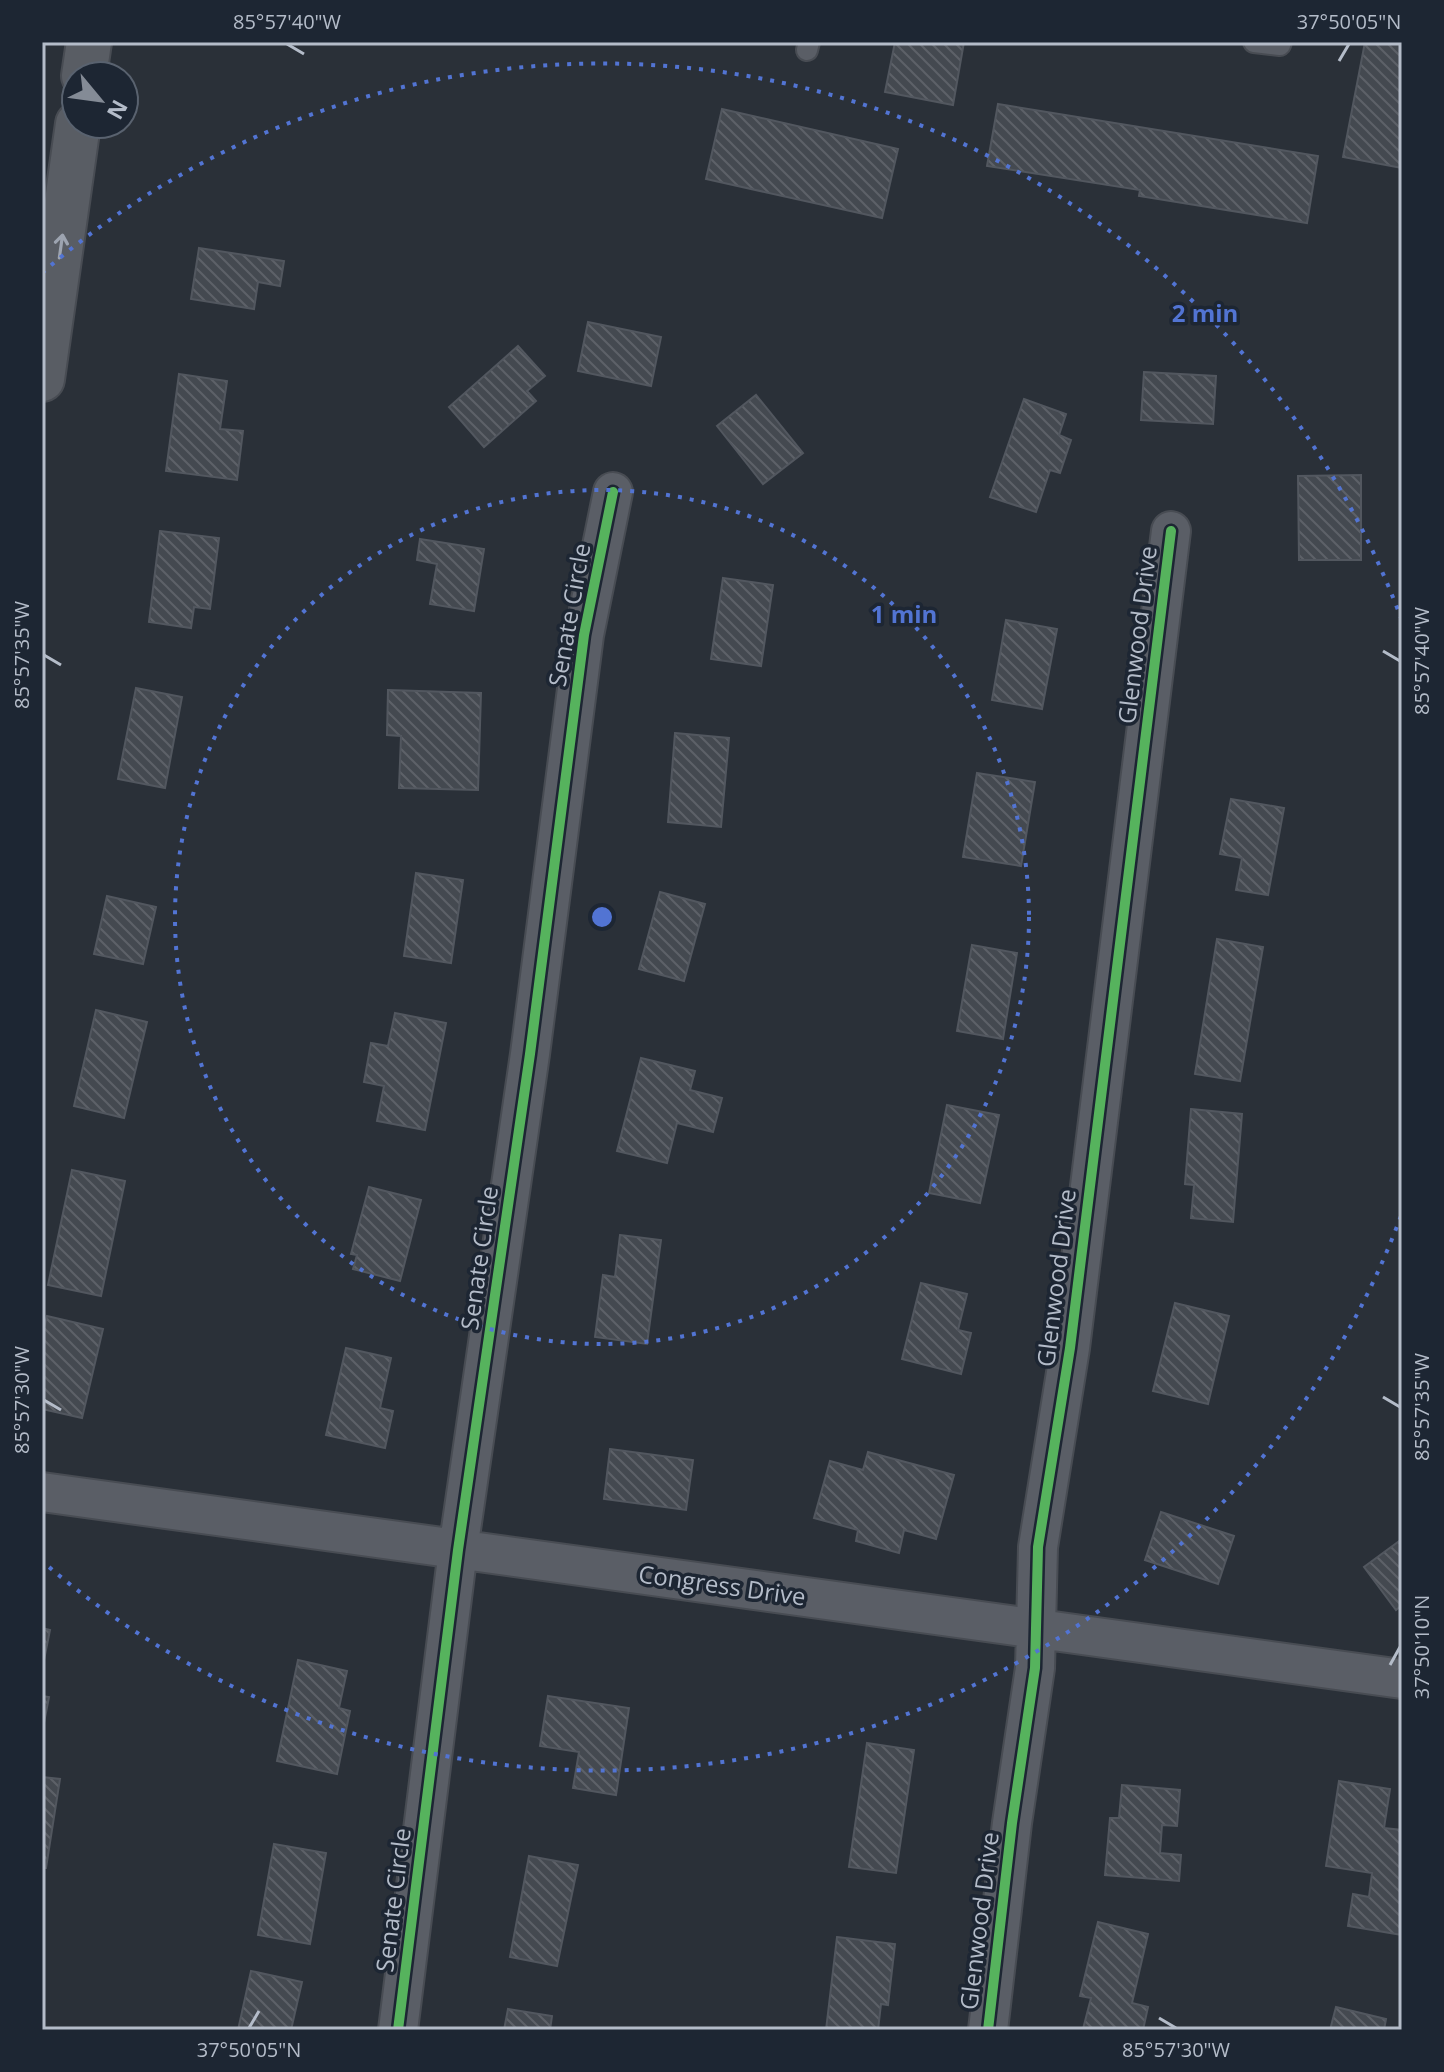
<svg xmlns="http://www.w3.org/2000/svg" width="1444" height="2072" font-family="'Open Sans',sans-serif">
  <defs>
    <pattern id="building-back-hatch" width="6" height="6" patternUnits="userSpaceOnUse" patternTransform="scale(2)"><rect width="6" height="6" fill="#444950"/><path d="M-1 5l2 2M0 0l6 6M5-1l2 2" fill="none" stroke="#5d6168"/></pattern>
  </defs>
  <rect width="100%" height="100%" fill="#2a3038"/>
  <!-- building -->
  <path fill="url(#building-back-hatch)" stroke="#52575f" stroke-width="2" d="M895,42H964L953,105L885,92Z
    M1365,42H1402V168L1343,157Z
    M998,104L1318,156L1307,223L1139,196L1140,190L987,166Z
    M722,109L898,149L882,218L706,179Z
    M199,248L284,261L280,286L258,282L254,309L191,299Z
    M588,322L661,337L651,386L578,371Z
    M518,346L545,376L527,391L536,401L484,447L449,407Z
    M1144,372L1216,376L1213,424L1141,420Z
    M179,374L227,381L220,429L243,431L237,480L166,471Z
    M756,395L803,453L763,484L717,426Z
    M1024,399L1066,414L1059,435L1071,440L1060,473L1050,470L1036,512L990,497Z
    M1361,475V560H1299L1298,476Z
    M160,531L219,538L210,609L194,607L191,628L149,622Z
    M420,539L484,549L474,611L430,604L437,564L417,560Z
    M723,578L773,585L761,666L711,659Z
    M1006,620L1057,629L1042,709L992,700Z
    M136,688L182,697L165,788L118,779Z
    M388,690L481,693L478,790L399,788L401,736L387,735Z
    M675,733L729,738L721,827L668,822Z
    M977,773L1035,782L1021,866L963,857Z
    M1231,799L1284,808L1268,895L1236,890L1242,858L1220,854Z
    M416,873L463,880L451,963L404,956Z
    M660,892L705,904L684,981L639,969Z
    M107,896L156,907L143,964L94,954Z
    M1217,939L1263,947L1240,1081L1195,1074Z
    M972,945L1017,953L1003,1039L957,1031Z
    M96,1010L147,1022L124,1118L74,1106Z
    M395,1013L446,1023L425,1130L377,1121L384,1086L364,1082L371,1043L388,1046Z
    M641,1058L695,1071L690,1090L722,1098L713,1132L677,1123L667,1163L617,1151Z
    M947,1105L999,1115L980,1203L929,1193Z
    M1191,1109L1242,1114L1233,1222L1191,1218L1194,1185L1185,1184Z
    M72,1170L125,1181L101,1296L48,1285Z
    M369,1187L421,1200L400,1281L353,1269L357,1255L351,1254Z
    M620,1235L661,1240L647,1344L595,1337L603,1275L615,1277Z
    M921,1283L967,1294L958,1330L971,1333L961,1374L902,1359Z
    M1175,1303L1229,1316L1208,1404L1153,1391Z
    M47,1316L103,1329L82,1418L42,1409V1336Z
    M346,1348L391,1358L380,1408L393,1411L385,1448L326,1435Z
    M610,1449L693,1460L686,1510L604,1499Z
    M868,1452L954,1475L936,1539L904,1530L899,1553L856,1541L858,1530L814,1518L830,1461L863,1470Z
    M1161,1512L1234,1536L1218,1584L1145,1560Z
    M1402,1539V1605L1396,1610L1364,1567Z
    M42,1628L50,1630L42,1670Z
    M298,1660L347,1671L339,1708L350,1711L337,1774L277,1761Z
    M42,1696L49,1697L42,1733Z
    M548,1696L629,1708L616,1795L573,1788L579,1752L540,1746Z
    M867,1743L914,1750L896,1873L849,1867Z
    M42,1777L60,1779L46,1868H42Z
    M1339,1781L1390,1789L1384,1828L1402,1830V1935L1348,1926L1353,1894L1369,1897L1372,1873L1326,1866Z
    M1122,1785L1180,1790L1177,1826L1162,1825L1160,1853L1181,1855L1179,1881L1105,1875L1110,1818H1119Z
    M274,1844L326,1853L310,1944L258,1935Z
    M529,1856L578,1865L557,1966L510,1957Z
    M1098,1922L1148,1934L1132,2003L1148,2007L1143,2030L1083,2029L1091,1998L1080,1996Z
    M837,1937L895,1944L888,2005L881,2004L878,2030H826Z
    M251,1971L302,1982L291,2030H238Z
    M1336,2007L1386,2019L1384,2030H1330Z
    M508,2009L552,2016L550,2030H504Z"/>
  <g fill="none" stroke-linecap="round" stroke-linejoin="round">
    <!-- service casing -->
    <g stroke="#484c53" stroke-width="24">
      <path id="service" d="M1254,42L1280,45L1281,42
        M807,50L809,42"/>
    </g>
    <!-- minor casing -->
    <g stroke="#484c53" stroke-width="42">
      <path id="minor" d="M42,1492L1402,1679
        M398,2030L458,1550L530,1054L584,635L613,492
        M988,2030L1012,1823L1035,1668L1038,1547L1070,1348L1171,531"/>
    </g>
    <!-- secondary casing -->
    <g stroke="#484c53" stroke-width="48">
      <path id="secondary" d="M84,76L89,42
        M42,379L78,124"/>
    </g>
    <!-- service -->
    <use href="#service" stroke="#5a5e66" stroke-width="20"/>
    <!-- minor -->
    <use href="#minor" stroke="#5a5e66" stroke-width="38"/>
    <!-- secondary -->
    <use href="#secondary" stroke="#595d64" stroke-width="44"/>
    <!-- cycleway casing -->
    <g stroke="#1d2633" stroke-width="15">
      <path id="cycleway" d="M398,2030L458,1550L530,1054L584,635L613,492
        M988,2030L1012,1823L1035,1668L1038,1547L1070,1348L1171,531"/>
    </g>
    <!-- cycleway -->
    <use href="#cycleway" stroke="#56b35d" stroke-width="10"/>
  </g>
  <!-- one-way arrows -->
  <defs><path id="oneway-shaft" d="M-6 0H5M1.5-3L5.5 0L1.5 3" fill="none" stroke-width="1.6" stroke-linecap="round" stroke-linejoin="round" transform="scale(2)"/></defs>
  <use stroke="#9da4b0" href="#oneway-shaft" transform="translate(61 246) rotate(-82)"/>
  <!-- ticks -->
  <path fill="none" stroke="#b4bcc9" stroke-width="3" d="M287,44L304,54M1339,61L1349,44M1383,651L1400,661M44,655L61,665M1383,1397L1400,1407M44,1400L61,1410M1390,1665L1400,1647M1159,2018L1176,2028M249,2028L259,2011"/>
  <!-- distance rings -->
  <g fill="none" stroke="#5274d3" stroke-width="4" stroke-dasharray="4 8">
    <circle cx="602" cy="917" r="427"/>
    <path d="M1401 1216A853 853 0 0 1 42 1561M42 273A853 853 0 0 1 1401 618"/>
  </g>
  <g text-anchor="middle" stroke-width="7" stroke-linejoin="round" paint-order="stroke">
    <!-- street labels -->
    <g font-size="24" fill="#b4bcc9" stroke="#1d2633">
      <text transform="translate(570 615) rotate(-80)" y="8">Senate Circle</text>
      <text transform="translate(1138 635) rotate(-83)" y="8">Glenwood Drive</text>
      <text transform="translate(480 1258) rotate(-82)" y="8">Senate Circle</text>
      <text transform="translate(1057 1278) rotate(-83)" y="8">Glenwood Drive</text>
      <text transform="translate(722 1586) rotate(8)" y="8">Congress Drive</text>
      <text transform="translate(394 1900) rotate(-83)" y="8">Senate Circle</text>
      <text transform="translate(980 1921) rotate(-83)" y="8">Glenwood Drive</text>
    </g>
  </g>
  <circle cx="602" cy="917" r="12" fill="#5274d3" stroke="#1d2633" stroke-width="4"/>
  <g font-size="24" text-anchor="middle" font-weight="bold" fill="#5274d3" stroke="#1d2633" stroke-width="7" stroke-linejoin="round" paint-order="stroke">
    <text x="1205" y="322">2 min</text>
    <text x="904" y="623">1 min</text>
  </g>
  <!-- border -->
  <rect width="1444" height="2072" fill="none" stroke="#1d2633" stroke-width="88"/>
  <!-- north arrow -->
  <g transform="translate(100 100) rotate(119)"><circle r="38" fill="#1d2633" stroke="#59626f" stroke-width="2"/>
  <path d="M0-6L14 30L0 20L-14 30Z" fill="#848b96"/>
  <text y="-12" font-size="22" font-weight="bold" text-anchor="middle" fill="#b4bcc9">N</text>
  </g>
  <rect x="44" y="44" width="1356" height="1984" fill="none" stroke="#b4bcc9" stroke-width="3"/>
  <g font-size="20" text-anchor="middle" fill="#b4bcc9">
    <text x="287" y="29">85°57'40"W</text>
    <text x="1349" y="29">37°50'05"N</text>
    <text transform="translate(22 655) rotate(-90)" y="7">85°57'35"W</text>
    <text transform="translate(1422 661) rotate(-90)" y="7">85°57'40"W</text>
    <text transform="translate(22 1400) rotate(-90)" y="7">85°57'30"W</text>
    <text transform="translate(1422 1407) rotate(-90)" y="7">85°57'35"W</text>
    <text transform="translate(1422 1647) rotate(-90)" y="7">37°50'10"N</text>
    <text x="249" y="2057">37°50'05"N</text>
    <text x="1176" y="2057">85°57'30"W</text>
  </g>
</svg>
